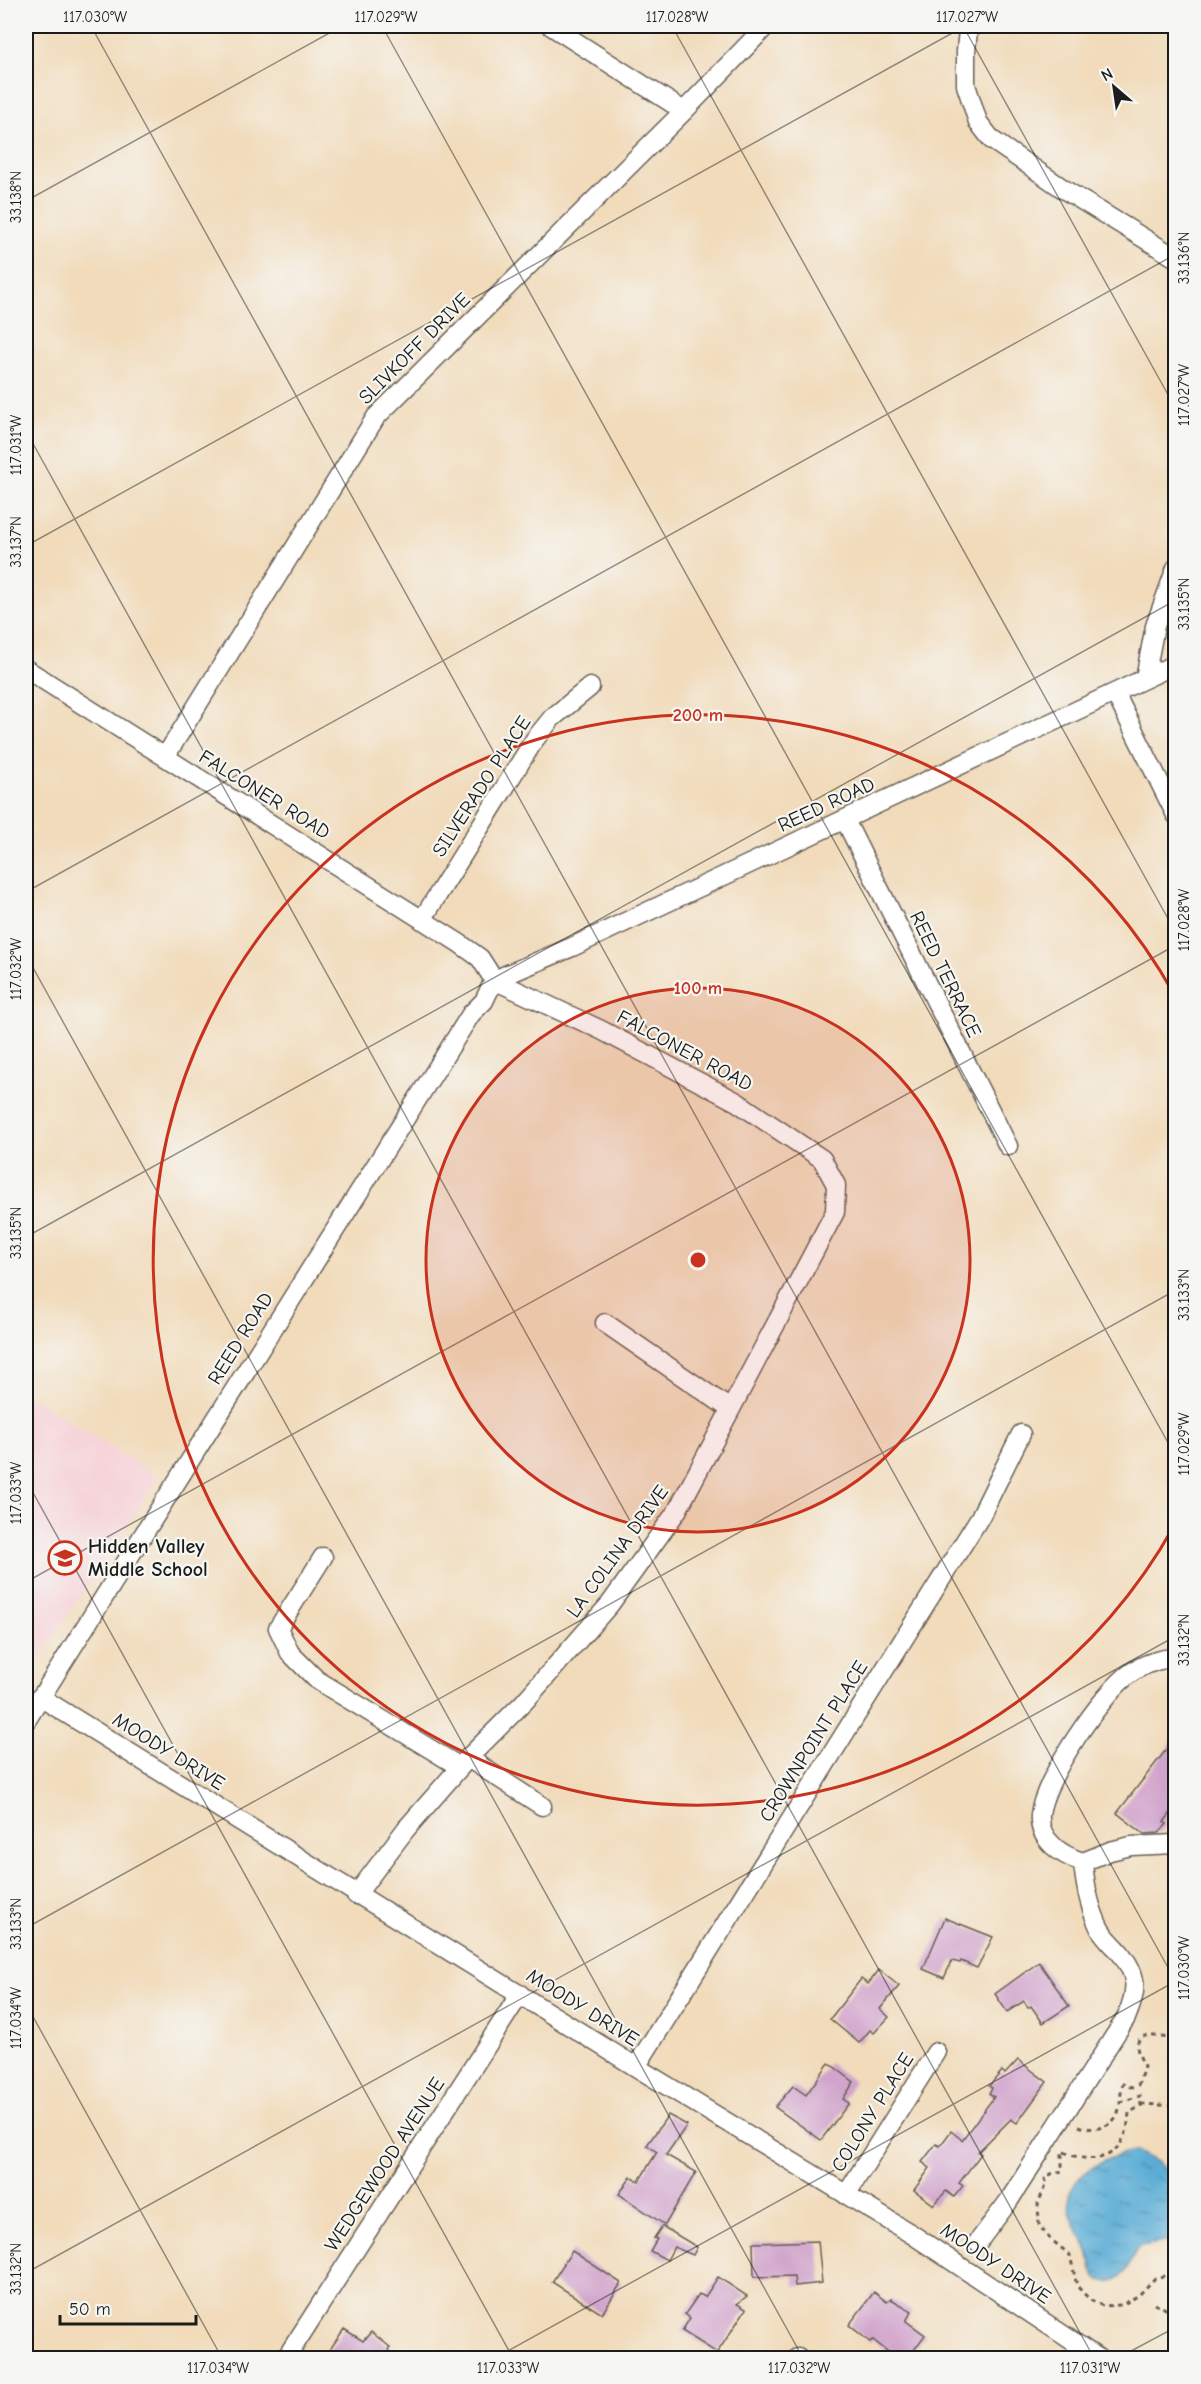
<svg xmlns="http://www.w3.org/2000/svg" width="1201" height="2384" font-family="'Comic Neue',sans-serif">
  <defs>
    <pattern id="water-ripples" width="26" height="14" patternUnits="userSpaceOnUse" patternTransform="scale(1.5)"><rect width="26" height="14" fill="#5badd6"/><path d="M2 4q2-2 4 0t4 0M15 11q2-2 4 0t4 0" fill="none" stroke="#4a8cad"/></pattern>
  </defs>
  <rect width="100%" height="100%" fill="#f6f6f2"/>
  <filter id="ink" filterUnits="userSpaceOnUse"><feTurbulence type="fractalNoise" baseFrequency=".0167" numOctaves="2"/><feDisplacementMap in="SourceGraphic" scale="12" xChannelSelector="R" yChannelSelector="G"/><feConvolveMatrix kernelMatrix="1 2 1 2 8 2 1 2 1" color-interpolation-filters="sRGB"/></filter>
  <filter id="wash" filterUnits="userSpaceOnUse"><feTurbulence type="fractalNoise" baseFrequency=".008" numOctaves="4" result="noise"/><feDisplacementMap in="SourceGraphic" scale="24" xChannelSelector="R" yChannelSelector="G"/><feGaussianBlur stdDeviation="1.35" result="paint"/><feColorMatrix in="noise" values="0 0 0 0 0 0 0 0 0 0 0 0 0 0 0 0 0 1.4 0 .05"/><feComposite in="paint" operator="in"/></filter>
  <g filter="url(#wash)">
    <rect width="100%" height="100%" fill="#f1dbbb"/>
    <!-- built -->
    <path fill="#f6cfd6" d="M26,1394L158,1477L26,1679Z"/>
    <!-- water -->
    <path fill="url(#water-ripples)" stroke="#3c6479" stroke-width="1.5" d="M1136,2151L1158,2163L1175,2180V2238L1166,2242L1140,2246C1129,2256 1130,2276 1113,2281C1107,2282 1100,2281 1096,2277C1090,2270 1091,2259 1088,2251C1081,2236 1068,2216 1069,2199C1070,2174 1114,2153 1136,2151Z"/>
    <g id="blocks">
      <!-- building -->
      <path fill="#d1a4cc" d="M1176,1737V1806L1164,1822L1167,1824L1159,1833L1144,1834L1117,1813Z
        M945,1918L993,1937L977,1968L961,1961L960,1963L952,1961L944,1978L923,1969Z
        M1039,1962L1069,2006L1043,2023L1031,2006L1028,2008L1024,2001L1007,2012L995,1994Z
        M879,1970L899,1986L880,2009L889,2017L874,2033L870,2030L859,2043L830,2019L861,1979L868,1984Z
        M1018,2060L1047,2082L1017,2123L1011,2119L978,2152L981,2154L959,2183L963,2186L954,2197L946,2191L934,2205L914,2190L930,2168L922,2162L936,2144L940,2146L951,2131L962,2140L994,2097L989,2093L992,2088L989,2086L1002,2071L1005,2074Z
        M829,2063L854,2082L843,2099L849,2103L821,2140L775,2107L793,2086L806,2095Z
        M668,2115L687,2125L666,2155L696,2172L665,2225L619,2194L631,2177L639,2181L657,2152L647,2145Z
        M662,2226L697,2247L693,2255L674,2247L667,2260L650,2251L657,2239L654,2238Z
        M818,2241L822,2283L795,2286L794,2276L754,2277L753,2243Z
        M572,2251L621,2283L602,2314L552,2282Z
        M718,2277L747,2296L737,2304L746,2309L717,2353L682,2331L690,2318L685,2314L699,2294L705,2297Z
        M874,2292L887,2302L891,2299L912,2311L906,2321L925,2335L908,2358H896L873,2340L870,2342L849,2325Z
        M344,2329L363,2341L371,2332L390,2347L388,2358H324Z"/>
    </g>
  </g>
  <g filter="url(#ink)">
    <use href="#blocks" fill-opacity="0" stroke="#675f54" stroke-width="1.5"/>
    <g fill="none" stroke-linecap="round" stroke-linejoin="round">
      <!-- minor casing -->
      <g stroke="#675f54" stroke-width="21">
        <path id="minor" d="M551,26L684,111
          M972,26L968,30L966,51V85L978,122L992,140L1065,190L1176,258
          M26,669L459,943L480,958L494,980L484,1001L471,1014L26,1721
          M1145,678L1155,626L1176,568
          M1115,693L1176,815
          M165,757L376,417L684,111L766,26
          M845,820L1008,1146
          M422,920L535,739L552,718L590,687
          M494,980L572,947L1176,664
          M605,1323L730,1409
          M323,1557L278,1628L290,1653L317,1680L460,1767
          M40,1697L636,2067L913,2235L1098,2358
          M468,1758L542,1806
          M1083,1862C1062,1856 1038,1840 1040,1815C1043,1780 1103,1691 1132,1672C1144,1664 1161,1658 1176,1658
          M356,1895L406,1829L468,1758L524,1702L610,1604L677,1511L835,1212L836,1185L822,1159L737,1102L601,1030L494,980
          M636,2067L980,1517L1021,1434
          M846,2195L936,2052
          M978,2242L1008,2202L1126,2018C1138,1990 1139,1975 1118,1950C1112,1944 1105,1937 1100,1929C1089,1907 1085,1886 1083,1862L1110,1851L1131,1846L1176,1844
          M286,2358L520,1994
          M797,2358H798"/>
      </g>
      <!-- path -->
      <path stroke="#675f54" stroke-width="3" stroke-dasharray="4.5 4.5" stroke-linecap="butt" d="M1176,2088V2110
        M1120,2102L1140,2096L1141,2106L1129,2113C1128,2121 1128,2130 1124,2137C1112,2164 1084,2162 1062,2151V2171L1051,2174L1045,2179L1047,2184L1038,2203L1039,2225L1048,2237L1070,2255L1077,2286L1090,2300L1103,2306L1122,2305L1139,2295L1155,2278L1176,2273
        M1141,2104L1175,2106
        M1079,2126C1094,2132 1115,2128 1119,2109C1121,2100 1120,2093 1123,2084L1131,2087L1138,2085L1144,2067C1141,2056 1133,2049 1140,2038C1151,2032 1163,2040 1176,2037
        M1154,2304L1166,2309L1176,2306"/>
      <!-- minor -->
      <use href="#minor" stroke="#fff" stroke-width="18"/>
    </g>
  </g>
  <!-- ticks -->
  <path fill="none" stroke="#1c1c1c" stroke-width="1.5" stroke-opacity="0.45" d="M91,26L1176,1982M382,26L1176,1457M672,26L1176,933M963,26L1176,409M26,201L342,26M26,431L1094,2358M26,546L965,26M26,892L1176,254M26,955L803,2358M26,1237L1176,600M26,1480L513,2358M26,1582L1176,945M26,1928L1176,1290M26,2004L222,2358M26,2273L1176,1636M495,2358L1176,1981M1118,2358L1176,2327"/>
  <!-- distance rings -->
  <circle cx="698" cy="1260" r="272" fill="#c8321e" fill-opacity=".12"/>
  <g fill="none" stroke="#c8321e" stroke-width="3">
    <circle cx="698" cy="1260" r="272"/>
    <path d="M1175 1524A545 545 0 1 1 1175 996"/>
  </g>
  <!-- icons -->
  <defs>
    <g id="school-ring" transform="scale(1.725)"><circle r="9.5" fill="#f6f6f2" stroke="#c8321e" stroke-width="1.5"/><path d="M0-5L7-2L0 1L-7-2ZM-4 1L0 2.5L4 1V4Q0 6-4 4Z" fill="#c8321e"/></g>
  </defs>
  <g fill-rule="evenodd">
    <use href="#school-ring" x="65" y="1558"/>
  </g>
  <g text-anchor="middle" stroke-width="4.5" stroke-linejoin="round" paint-order="stroke">
    <!-- street labels -->
    <g font-size="20" fill="#1c1c1c" stroke="#f6f6f2">
      <text transform="translate(414 348) rotate(-45)" y="7">SLIVKOFF DRIVE</text>
      <text transform="translate(481 786) rotate(-57)" y="7">SILVERADO PLACE</text>
      <text transform="translate(265 794) rotate(32)" y="7">FALCONER ROAD</text>
      <text transform="translate(826 804) rotate(-25)" y="7">REED ROAD</text>
      <text transform="translate(946 974) rotate(64)" y="7">REED TERRACE</text>
      <text transform="translate(685 1050) rotate(28)" y="7">FALCONER ROAD</text>
      <text transform="translate(240 1338) rotate(-58)" y="7">REED ROAD</text>
      <text transform="translate(617 1551) rotate(-54)" y="7">LA COLINA DRIVE</text>
      <text transform="translate(813 1741) rotate(-58)" y="7">CROWNPOINT PLACE</text>
      <text transform="translate(169 1751) rotate(32)" y="7">MOODY DRIVE</text>
      <text transform="translate(583 2007) rotate(32)" y="7">MOODY DRIVE</text>
      <text transform="translate(872 2112) rotate(-58)" y="7">COLONY PLACE</text>
      <text transform="translate(384 2164) rotate(-57)" y="7">WEDGEWOOD AVENUE</text>
      <text transform="translate(996 2263) rotate(34)" y="7">MOODY DRIVE</text>
    </g>
    <!-- poi labels -->
    <g font-size="20" font-weight="bold" fill="#1c1c1c" stroke="#f6f6f2" text-anchor="start">
      <text x="88" y="1553">Hidden Valley<tspan x="88" dy="23">Middle School</tspan></text>
    </g>
  </g>
  <circle cx="698" cy="1260" r="9" fill="#c8321e" stroke="#f6f6f2" stroke-width="3"/>
  <g font-size="18" text-anchor="middle" font-weight="bold" fill="#c8321e" stroke="#f6f6f2" stroke-width="4.5" stroke-linejoin="round" paint-order="stroke">
    <text x="698" y="721">200 m</text>
    <text x="698" y="994">100 m</text>
  </g>
  <!-- margin -->
  <rect width="1201" height="2384" fill="none" stroke="#f6f6f2" stroke-width="66"/>
  <!-- north arrow -->
  <g transform="translate(1114 87) rotate(331)" stroke="#f6f6f2" stroke-width="4.5" paint-order="stroke">
  <path d="M0-4.5L10 22L0 15L-10 22Z" fill="#1c1c1c"/>
  <text y="-9" font-size="16" font-weight="bold" text-anchor="middle" fill="#1c1c1c">N</text>
  </g>
  <!-- scale -->
  <path d="M60 2315v9h136v-9" fill="none" stroke="#1c1c1c" stroke-width="3"/>
  <text x="69" y="2315" font-size="18" fill="#1c1c1c" stroke="#f6f6f2" stroke-width="4.5" paint-order="stroke">50 m</text>
  <rect x="33" y="33" width="1135" height="2318" fill="none" stroke="#1c1c1c" stroke-width="2"/>
  <g font-size="15" text-anchor="middle" fill="#1c1c1c">
    <text x="95" y="22">117.030°W</text>
    <text x="386" y="22">117.029°W</text>
    <text x="677" y="22">117.028°W</text>
    <text x="967" y="22">117.027°W</text>
    <text transform="translate(16 197) rotate(-90)" y="5">33.138°N</text>
    <text transform="translate(1184 258) rotate(-90)" y="5">33.136°N</text>
    <text transform="translate(1184 395) rotate(-90)" y="5">117.027°W</text>
    <text transform="translate(16 445) rotate(-90)" y="5">117.031°W</text>
    <text transform="translate(16 542) rotate(-90)" y="5">33.137°N</text>
    <text transform="translate(1184 604) rotate(-90)" y="5">33.135°N</text>
    <text transform="translate(1184 920) rotate(-90)" y="5">117.028°W</text>
    <text transform="translate(16 969) rotate(-90)" y="5">117.032°W</text>
    <text transform="translate(16 1233) rotate(-90)" y="5">33.135°N</text>
    <text transform="translate(1184 1295) rotate(-90)" y="5">33.133°N</text>
    <text transform="translate(1184 1444) rotate(-90)" y="5">117.029°W</text>
    <text transform="translate(16 1493) rotate(-90)" y="5">117.033°W</text>
    <text transform="translate(1184 1640) rotate(-90)" y="5">33.132°N</text>
    <text transform="translate(16 1924) rotate(-90)" y="5">33.133°N</text>
    <text transform="translate(1184 1968) rotate(-90)" y="5">117.030°W</text>
    <text transform="translate(16 2018) rotate(-90)" y="5">117.034°W</text>
    <text transform="translate(16 2269) rotate(-90)" y="5">33.132°N</text>
    <text x="218" y="2373">117.034°W</text>
    <text x="508" y="2373">117.033°W</text>
    <text x="799" y="2373">117.032°W</text>
    <text x="1090" y="2373">117.031°W</text>
  </g>
</svg>
